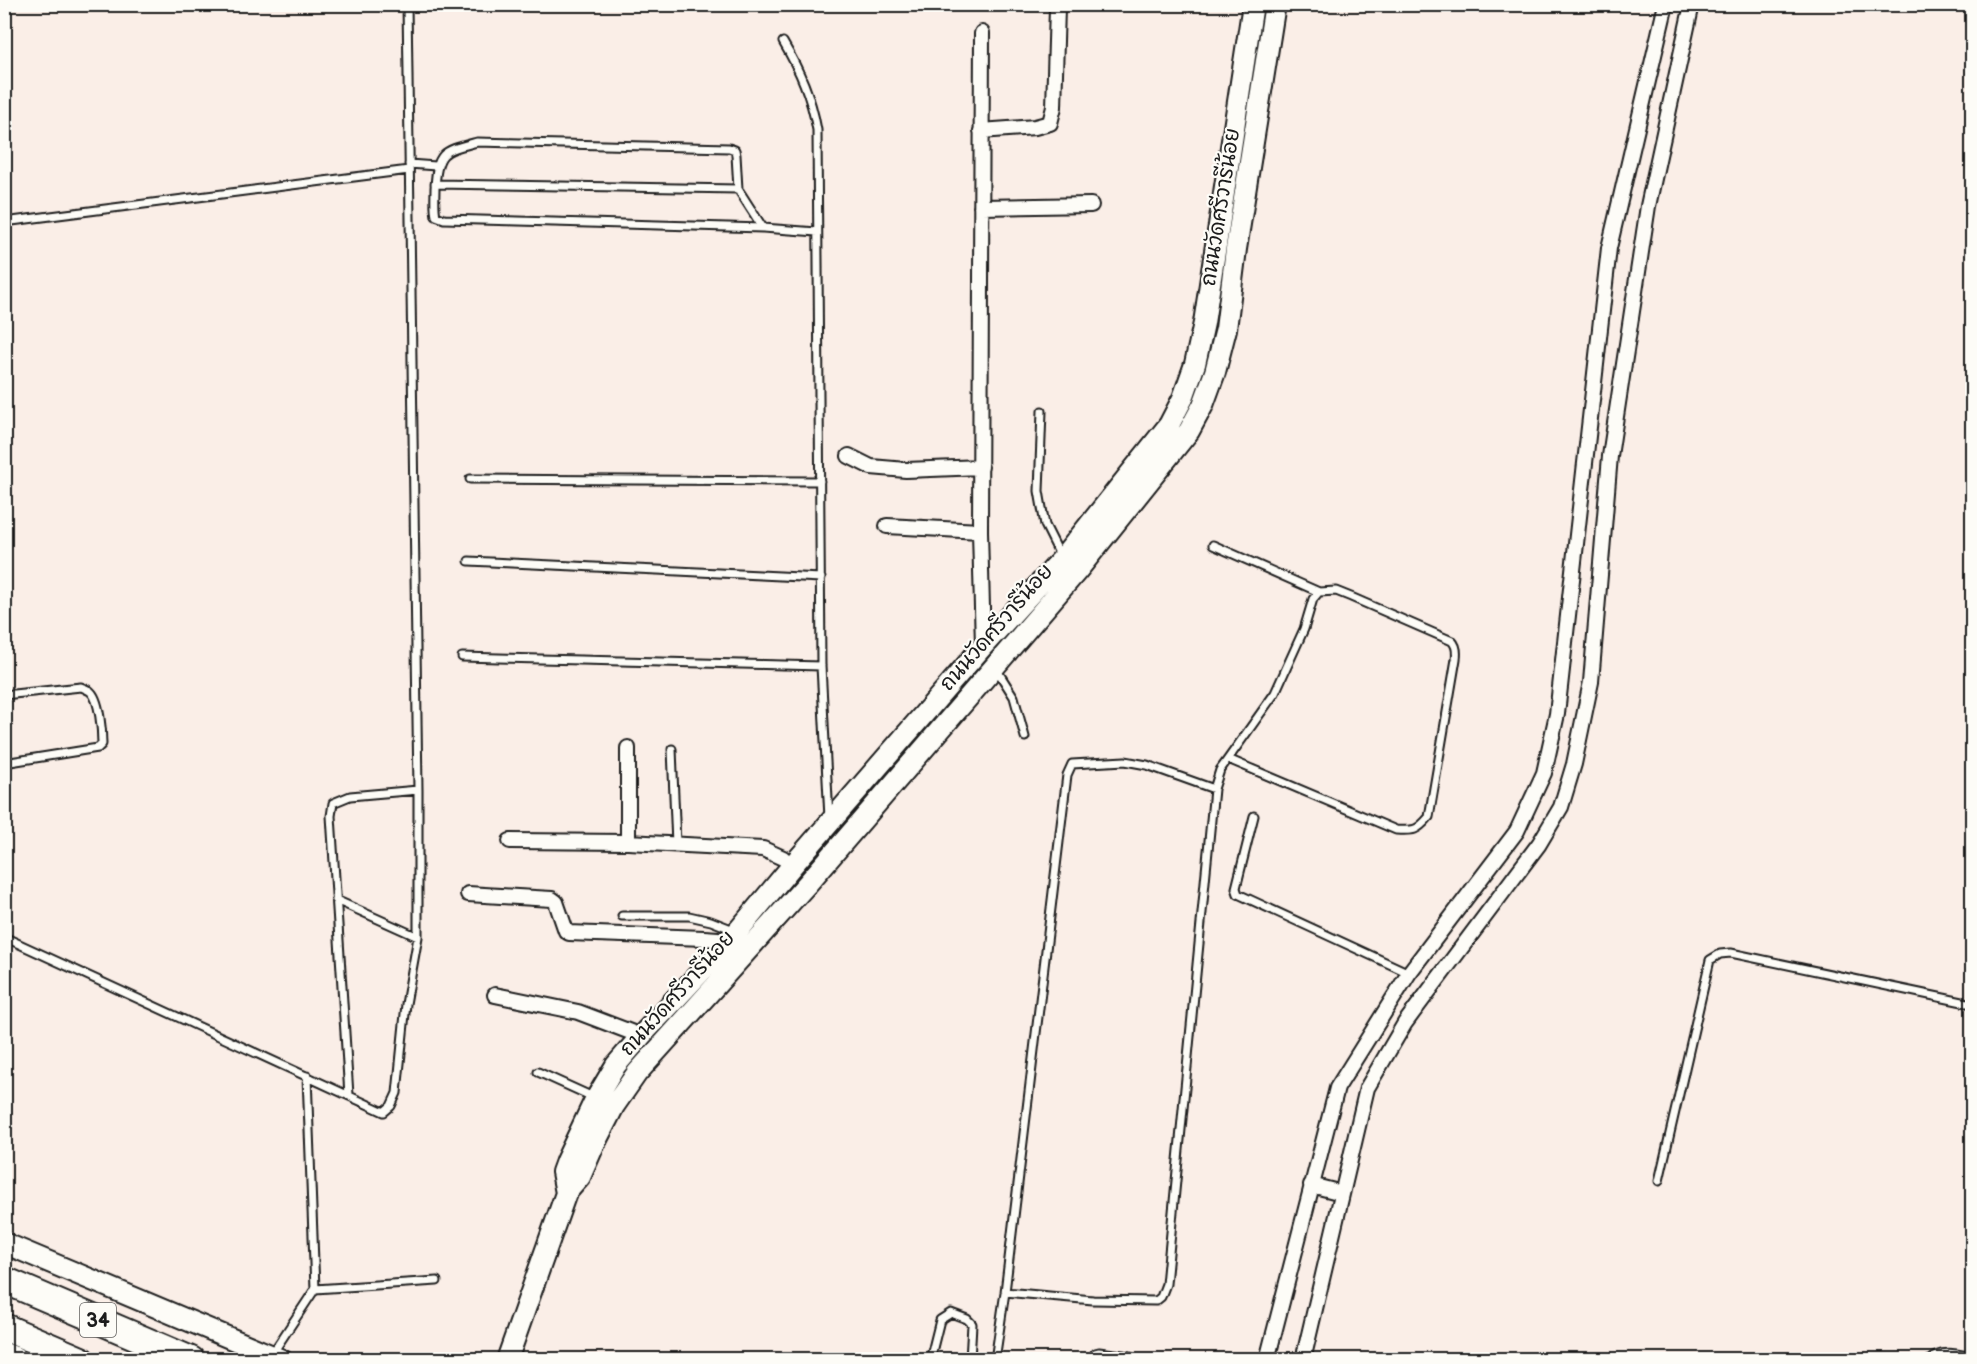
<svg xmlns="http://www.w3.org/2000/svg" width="1977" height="1364" font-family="'Balsamiq Sans','Playpen Sans Thai',sans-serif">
  <rect width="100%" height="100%" fill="#faeee7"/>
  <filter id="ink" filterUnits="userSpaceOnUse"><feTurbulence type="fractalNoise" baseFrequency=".0167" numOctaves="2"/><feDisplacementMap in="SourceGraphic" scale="12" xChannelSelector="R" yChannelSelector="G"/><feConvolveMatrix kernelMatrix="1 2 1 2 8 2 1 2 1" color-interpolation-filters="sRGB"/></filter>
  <g filter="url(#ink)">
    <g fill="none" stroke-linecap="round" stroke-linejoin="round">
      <!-- lane casing -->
      <g stroke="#1c1c1c" stroke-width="11">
        <path id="lane" d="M783,42C800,71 811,96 817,130L821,666L829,818
          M477,142L729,148L735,150L736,155L738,189L763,228L444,219L436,216C434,207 435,198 435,188C437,151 443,151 477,142Z
          M409,164L436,166
          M435,184L738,189
          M4,222L409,170
          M763,228L817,232
          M1042,411L1039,491L1045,525L1061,557
          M470,479L820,481
          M1213,545L1319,592L1336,591L1351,597L1452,641C1457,646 1457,652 1456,659L1429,817C1417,831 1414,831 1396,830L1228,759L1275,693L1304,629L1313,599L1319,592
          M469,561L821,578
          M462,657L821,666
          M995,667L1014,697L1025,737
          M4,695L81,687C84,688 88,690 90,691C100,699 102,732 102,744L98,748L4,763
          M672,749L676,844
          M1254,816L1236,888L1238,894L1409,973
          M336,900L418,937
          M622,916H689L711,921L734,930
          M4,937L384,1112L391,1106L397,1093L406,1004L418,937V790L407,4
          M538,1072L593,1097
          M349,1095L331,816L333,803L350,796L418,790
          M1659,1181L1710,960L1720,954L1731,953L1972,1004
          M315,1289L437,1281
          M1005,1292L1093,1300L1156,1301L1161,1297L1166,1284L1214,789L1220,770L1228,759
          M272,1354L315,1289L307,1076
          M930,1360L940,1320L951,1313L967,1319L972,1324L970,1360
          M995,1360L1005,1292L1067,775L1072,764L1125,761L1147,765L1214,789
          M1094,1360L1095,1353L1099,1352L1130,1356L1132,1360
          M1930,1360C1941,1349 1958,1354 1972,1357"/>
      </g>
      <!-- street casing -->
      <g stroke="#1c1c1c" stroke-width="18">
        <path id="street" d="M982,33L980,531L983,646
          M981,131L1035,127L1050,123L1054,107L1057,8
          M981,207L1091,205
          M849,456L871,467L906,470L981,467
          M887,526L980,531
          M510,841L628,842L763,849L783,858L792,866
          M628,842V748
          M468,894L552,899L556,902L566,931L569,933L704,938L718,939L728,943
          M495,995L578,1012L641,1036
          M1311,1185L1342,1193
          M1267,1360L1337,1088L1409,973L1517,831L1544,773L1557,714L1609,248L1666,4
          M1303,1360L1367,1088L1405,1023L1539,844L1561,807L1574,764L1591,682L1610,456L1648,206L1692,4"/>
      </g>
      <!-- secondary casing -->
      <g stroke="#1c1c1c" stroke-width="24">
        <path id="secondary" d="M566,1193L562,1172L566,1161L594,1102L616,1065L641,1036L728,943L792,866L983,646L1062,559L1169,425L1183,398L1195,364L1204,323L1253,4
          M4,1243L282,1360
          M507,1360L566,1193L580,1177L594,1145L614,1106L637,1073L808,883L1077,571L1189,431L1203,405L1215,372L1226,329L1236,249L1275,4"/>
      </g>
      <!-- highway casing -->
      <g stroke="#1c1c1c" stroke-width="30">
        <path id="highway" d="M4,1280L191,1360
          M4,1327L81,1360
          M4,1356L14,1360"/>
      </g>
      <!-- lane -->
      <use href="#lane" stroke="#fdfcf7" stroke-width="7"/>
      <!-- street -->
      <use href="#street" stroke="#fdfcf7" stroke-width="14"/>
      <!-- secondary -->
      <use href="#secondary" stroke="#fdfcf7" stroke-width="20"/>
      <!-- highway -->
      <use href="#highway" stroke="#fdfcf7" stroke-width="26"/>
    </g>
  </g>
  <g text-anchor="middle" stroke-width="4.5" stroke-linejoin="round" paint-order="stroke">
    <!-- shield labels -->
    <rect fill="#fdfcf7" stroke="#605f5e" stroke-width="1.5" x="80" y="1303" width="36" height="34" rx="4.5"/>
    <g font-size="20" font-weight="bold" fill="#1c1c1c">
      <text x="98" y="1327">34</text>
    </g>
    <!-- street labels -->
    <g font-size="21" fill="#1c1c1c" stroke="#fdfcf7">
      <text transform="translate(1220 207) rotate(-81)" y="7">ถนนวัดศรีวารีน้อย</text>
      <text transform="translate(996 627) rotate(-49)" y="7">ถนนวัดศรีวารีน้อย</text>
      <text transform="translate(677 993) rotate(-48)" y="7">ถนนวัดศรีวารีน้อย</text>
    </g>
  </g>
  <!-- margin -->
  <rect width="1977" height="1364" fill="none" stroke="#fdfcf7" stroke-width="24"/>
  <rect x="12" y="12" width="1953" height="1340" fill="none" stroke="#1c1c1c" stroke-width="2" filter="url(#ink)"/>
</svg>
